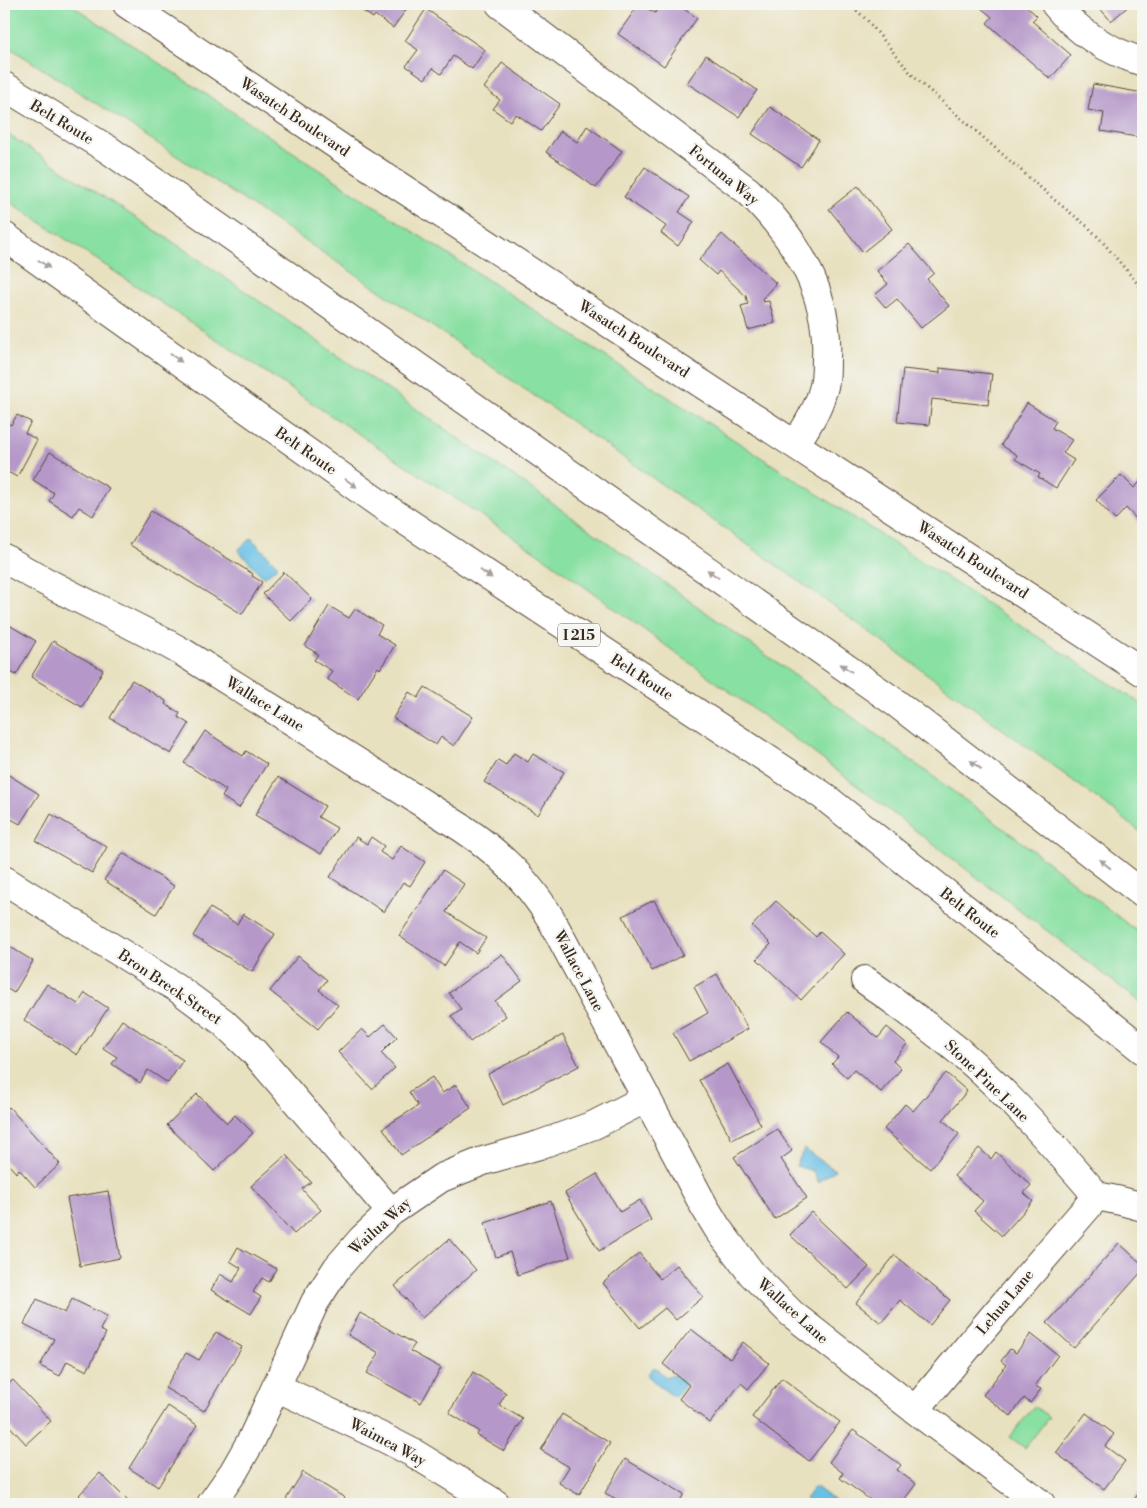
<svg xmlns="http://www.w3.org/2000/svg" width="1147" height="1508" font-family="'Libre Bodoni',serif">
  <rect width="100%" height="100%" fill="#f6f6f2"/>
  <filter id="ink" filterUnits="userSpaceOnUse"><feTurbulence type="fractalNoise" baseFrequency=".02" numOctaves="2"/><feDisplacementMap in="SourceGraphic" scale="10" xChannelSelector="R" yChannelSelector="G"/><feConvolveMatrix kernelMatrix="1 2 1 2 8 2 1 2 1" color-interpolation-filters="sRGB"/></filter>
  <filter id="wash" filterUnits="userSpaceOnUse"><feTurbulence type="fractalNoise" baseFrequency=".0096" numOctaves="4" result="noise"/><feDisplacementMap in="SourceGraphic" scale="20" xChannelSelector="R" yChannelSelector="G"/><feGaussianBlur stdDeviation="1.12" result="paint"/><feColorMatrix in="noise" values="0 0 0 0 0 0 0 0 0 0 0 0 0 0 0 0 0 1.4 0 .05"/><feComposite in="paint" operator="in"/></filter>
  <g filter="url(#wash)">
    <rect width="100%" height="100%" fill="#e8e1c0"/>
    <!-- green -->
    <path fill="#89e0a3" stroke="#628560" d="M4,4H70L409,229L1143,705V834L1102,802C1015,738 929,675 842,612C568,415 288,226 4,44Z
      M4,132L179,246L535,491L821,694L1014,836L1143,936V1004L806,747L545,558L4,198Z
      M1034,1406L1049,1417L1025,1448L1010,1437Z"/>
    <!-- water -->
    <path fill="#67c0e5" stroke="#517582" d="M251,538L278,566L264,578L238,550Z
      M804,1149L835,1170L818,1182L813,1171L796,1166Z
      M654,1367L666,1377L675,1375L686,1384L675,1397L660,1387L647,1375Z
      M815,1486L839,1504H812L805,1499Z"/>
    <g id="blocks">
      <!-- building -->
      <path fill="#b598c9" d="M353,4H410L393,28L375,15L373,18Z
        M639,4L655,13L661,4H677L697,18L664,66L618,34Z
        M985,4H1024L1037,16L1032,21L1071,55L1050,79L987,23L992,17L981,8Z
        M1096,4H1131L1111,21Z
        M426,9L485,50L472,69L453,56L441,74L433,68L425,79L406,66L418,50L405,41Z
        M706,55L757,90L739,117L687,83Z
        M502,63L560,104L541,131L516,114L510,121L493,109L500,100L484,88Z
        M1093,84L1143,93V138L1101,131L1104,113L1088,110Z
        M770,107L819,140L801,167L752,134Z
        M587,126L622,151L596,188L546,152L561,131L577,142Z
        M645,167L689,197L679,212L694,222L678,246L661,233L666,226L624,197Z
        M858,186L892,229L863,252L829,209Z
        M722,234L776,283L762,299L763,302L769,301L775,323L748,330L741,306L748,304L746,296L719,271L716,275L699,260Z
        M909,244L934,273L927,279L949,306L921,328L897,299L886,308L875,295L888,284L877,271Z
        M940,368L992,374L988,405L932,399L929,425L897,422L903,369L940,373Z
        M1027,403L1056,421L1052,428L1072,440L1063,453L1074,460L1056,488L1038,477L1040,474L1015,459L1017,455L1001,445Z
        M17,415L31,422L25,433L37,440L17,477L4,470V421L11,425Z
        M50,452L109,488L93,516L79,507L73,516L49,501L54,493L33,480Z
        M1121,475L1134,488L1143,479V526L1126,508L1115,520L1096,500Z
        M151,511L253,574L252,576L262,582L242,614L130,545Z
        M284,572L312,599L291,621L263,594Z
        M329,606L349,618L355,609L382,625L377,634L395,645L380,669L378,667L358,699L327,679L332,671L314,660L318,654L305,646Z
        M4,622L36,641L16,675L4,668Z
        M53,641L103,670L82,707L31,677Z
        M132,680L166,701L165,704L180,713L178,717L189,724L171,754L110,718Z
        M425,687L473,717L454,746L441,737L436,745L393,718L409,692L418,698Z
        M205,731L243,756L246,751L267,764L239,808L222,797L226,790L184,763Z
        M514,753L528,762L533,754L564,772L538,815L484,782L498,760L506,765Z
        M4,772L39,794L20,824L4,815Z
        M278,777L325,806L318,817L337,828L321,854L255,815Z
        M51,814L107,847L92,873L36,841Z
        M356,837L367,844L371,837L384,846L380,852L392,860L401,846L425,862L410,886L403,882L384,912L330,877Z
        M123,853L174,886L156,914L104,880Z
        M443,870L464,884L446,912L486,938L476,953L460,942L444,966L399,936Z
        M654,900L683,955L652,971L623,916Z
        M776,901L816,937L820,932L844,954L801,1000L757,959L771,944L752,926Z
        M210,908L237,924L243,914L275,934L252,972L193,936Z
        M4,943L33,961L14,993L4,987Z
        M502,954L522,981L495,1001L506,1016L470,1042L451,1016L461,1009L449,993Z
        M298,956L327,980L319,990L338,1005L318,1029L270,991Z
        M717,974L748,1029L689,1061L673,1033L708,1013L694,987Z
        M47,984L78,1004L85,993L108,1008L77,1055L24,1020Z
        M847,1012L878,1038L887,1027L907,1044L893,1061L901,1069L881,1092L854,1070L847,1078L832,1064L838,1057L821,1042Z
        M122,1020L183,1060L168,1083L148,1070L140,1083L112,1064L117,1057L103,1048Z
        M385,1024L397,1037L381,1053L395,1068L372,1089L338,1052L362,1029L370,1037Z
        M563,1035L579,1066L503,1105L488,1074Z
        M728,1064L761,1125L732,1140L699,1080Z
        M946,1073L967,1091L943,1120L959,1134L930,1169L884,1129L905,1104L913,1111Z
        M432,1077L442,1093L456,1085L471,1108L401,1155L383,1128L418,1106L409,1092Z
        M197,1094L227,1123L235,1115L253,1133L214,1171L167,1125Z
        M9,1107L60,1164L35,1187L19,1169L16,1173L4,1159V1111Z
        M777,1129L792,1151L781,1159L807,1198L775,1219L734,1157Z
        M979,1148L991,1159L996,1152L1031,1185L1024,1193L1033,1201L1002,1236L974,1211L983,1201L954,1176Z
        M286,1155L311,1182L302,1189L321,1210L294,1234L251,1186Z
        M597,1174L620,1212L640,1200L651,1220L599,1251L565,1193Z
        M108,1191L120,1258L80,1266L67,1198Z
        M551,1201L570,1257L518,1275L510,1252L496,1257L485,1223Z
        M811,1212L869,1267L848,1289L790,1235Z
        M449,1239L476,1270L422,1318L395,1286Z
        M1119,1243L1143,1265V1270L1074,1348L1047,1323Z
        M238,1247L277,1269L269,1282L262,1278L253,1292L261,1297L251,1314L211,1290L220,1274L233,1282L241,1268L230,1261Z
        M639,1253L660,1279L677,1265L703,1297L676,1320L665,1308L640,1328L603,1283Z
        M895,1255L950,1300L930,1325L900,1300L881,1323L856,1303Z
        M37,1299L65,1313L72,1299L107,1316L100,1330L106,1333L87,1371L67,1361L60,1376L40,1366L54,1339L24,1324Z
        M360,1313L415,1344L410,1351L441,1368L421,1403L367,1373L379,1353L348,1335Z
        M691,1329L730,1359L743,1342L769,1363L748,1389L741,1383L710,1423L679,1399L689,1385L663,1364Z
        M216,1332L242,1347L204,1411L165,1388L186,1353L199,1360Z
        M1031,1334L1058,1355L1035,1386L1041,1389L1030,1403L1024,1398L1011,1416L983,1395L1006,1365L1001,1361L1010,1349L1016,1353Z
        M473,1372L506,1393L499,1405L523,1419L504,1451L477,1435L479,1431L449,1413Z
        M782,1378L840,1422L809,1461L752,1417Z
        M13,1380L51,1421L26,1444L4,1420V1388Z
        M168,1406L197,1425L158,1487L129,1468Z
        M1086,1413L1114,1434L1105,1446L1125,1461L1104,1489L1056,1453Z
        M562,1414L610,1443L579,1495L559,1483L569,1467L541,1450Z
        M853,1430L901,1465L897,1470L916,1484L901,1504H876L840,1478L843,1473L829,1462Z
        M625,1459L684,1494L678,1504H625L605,1493Z
        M303,1472L345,1498L341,1504H283Z
        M100,1473L131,1504H88L79,1495Z
        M1143,1487V1504H1131Z"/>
    </g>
  </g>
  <g filter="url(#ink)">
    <use href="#blocks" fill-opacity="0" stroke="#554536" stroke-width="1"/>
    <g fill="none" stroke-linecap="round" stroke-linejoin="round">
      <!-- minor casing -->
      <g stroke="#554536" stroke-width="30">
        <path id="minor" d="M127,4L350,154L1143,672
          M500,4L748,191C794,236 830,293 826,359C826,370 826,383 822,393C817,412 805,428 796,444
          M1055,4C1078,33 1108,51 1143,62
          M4,558C62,594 125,619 184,653L462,828C499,852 528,881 551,919L704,1206L718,1229L752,1274L792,1314L915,1410L1041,1504
          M4,880L177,988L223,1022L254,1052L391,1212
          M865,980C897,1003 929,1027 960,1052C1010,1095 1054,1146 1097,1196
          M1097,1196L1121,1201L1143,1207
          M276,1387L384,1438L415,1454L496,1504
          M915,1410L998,1311L1097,1196
          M211,1504L234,1471L251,1441L315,1302L337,1268L362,1239L391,1212L441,1178L483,1161L539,1145L594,1125L647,1098"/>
      </g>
      <!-- highway casing -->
      <g stroke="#554536" stroke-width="30">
        <path id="highway" d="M4,86L109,150L896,703L1143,894
          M4,236L380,504L822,795L1143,1050"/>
      </g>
      <!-- path -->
      <path stroke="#554536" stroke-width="3" stroke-dasharray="1 4" stroke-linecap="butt" d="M849,4L867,20L913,76L1057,202L1087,226L1101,240L1143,290"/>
      <!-- minor -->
      <use href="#minor" stroke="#fff" stroke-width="28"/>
      <!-- highway -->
      <use href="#highway" stroke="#fff" stroke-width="28"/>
    </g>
    <!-- one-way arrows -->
    <defs><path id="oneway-solid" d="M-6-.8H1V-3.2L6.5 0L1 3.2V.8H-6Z" transform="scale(1.25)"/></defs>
    <g fill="#a79f9a">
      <use href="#oneway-solid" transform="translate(44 264) rotate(35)"/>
      <use href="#oneway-solid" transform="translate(176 358) rotate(35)"/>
      <use href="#oneway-solid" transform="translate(351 483) rotate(35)"/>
      <use href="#oneway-solid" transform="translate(486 574) rotate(33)"/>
      <use href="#oneway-solid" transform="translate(713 574) rotate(-145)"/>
      <use href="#oneway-solid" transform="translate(846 668) rotate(-145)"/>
      <use href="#oneway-solid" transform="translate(976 765) rotate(-142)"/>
      <use href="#oneway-solid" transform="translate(1105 864) rotate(-142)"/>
    </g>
  </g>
  <g text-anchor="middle" stroke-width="4.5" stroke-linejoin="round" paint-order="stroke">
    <!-- shield labels -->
    <rect fill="#f6f6f2" stroke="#73675e" stroke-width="1" x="558" y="623.5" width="42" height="23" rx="4"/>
    <g font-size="14" font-weight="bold" fill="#3b2a1e">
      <text x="579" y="640">I 215</text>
    </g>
    <!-- street labels -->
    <g font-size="15" fill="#3b2a1e" stroke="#f6f6f2">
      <text transform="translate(295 117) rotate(34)" y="5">Wasatch Boulevard</text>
      <text transform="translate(62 122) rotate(31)" y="5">Belt Route</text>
      <text transform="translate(724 175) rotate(39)" y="5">Fortuna Way</text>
      <text transform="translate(634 339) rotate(33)" y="5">Wasatch Boulevard</text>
      <text transform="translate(306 451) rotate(35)" y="5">Belt Route</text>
      <text transform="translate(973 560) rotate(33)" y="5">Wasatch Boulevard</text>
      <text transform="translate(642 677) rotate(33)" y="5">Belt Route</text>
      <text transform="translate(265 704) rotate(32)" y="5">Wallace Lane</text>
      <text transform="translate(970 913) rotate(38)" y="5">Belt Route</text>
      <text transform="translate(579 971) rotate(62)" y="5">Wallace Lane</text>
      <text transform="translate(170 987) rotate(34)" y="5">Bron Breck Street</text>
      <text transform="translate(987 1081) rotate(44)" y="5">Stone Pine Lane</text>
      <text transform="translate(380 1226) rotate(-42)" y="5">Wailua Way</text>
      <text transform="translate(1005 1302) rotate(-50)" y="5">Lehua Lane</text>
      <text transform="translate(793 1311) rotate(42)" y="5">Wallace Lane</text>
      <text transform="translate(388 1442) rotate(28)" y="5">Waimea Way</text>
    </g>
  </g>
  <!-- margin -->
  <rect width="1147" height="1508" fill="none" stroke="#f6f6f2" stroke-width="20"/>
</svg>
